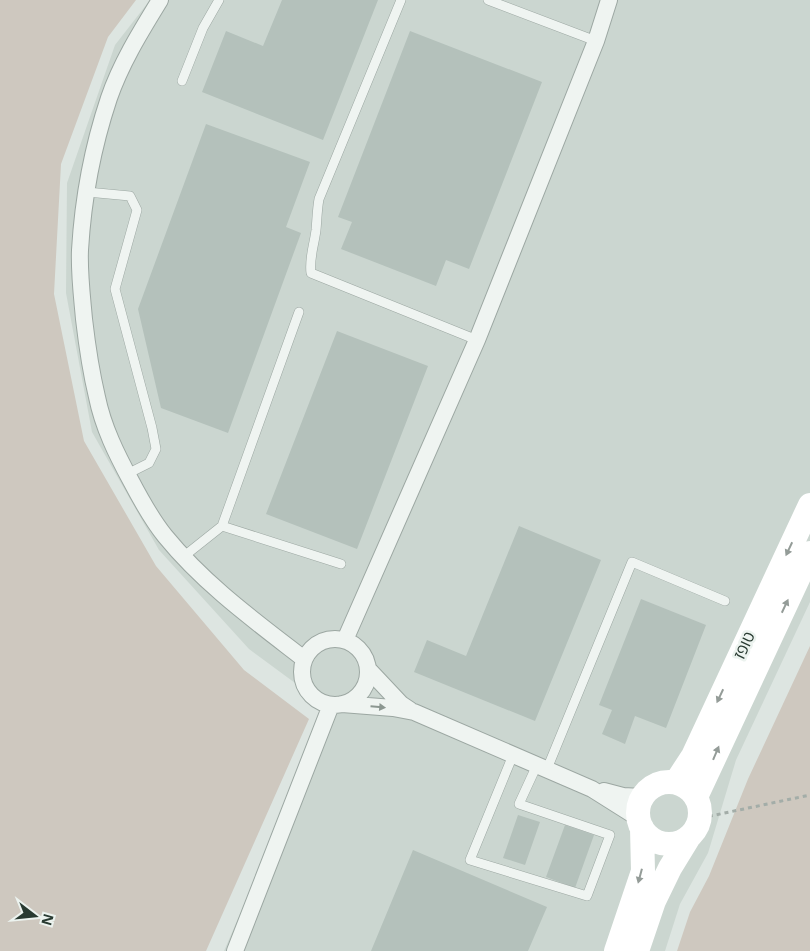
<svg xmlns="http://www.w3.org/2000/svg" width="810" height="951" font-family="'Open Sans',Heebo,sans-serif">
  <rect width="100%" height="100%" fill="#dde5e1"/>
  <!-- built -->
  <path fill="#cbd6d0" d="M150,0H810V602L736,760L708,853L680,904L665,951H224L329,708L249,649L159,550L92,432L66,293L67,183L115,45Z"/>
  <!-- green -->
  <path fill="#cec8bf" d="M0,0H136L108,37L61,164L54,294L84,441L156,566L244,670L309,719L206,951H0Z
    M810,646V951H677L690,912L709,876L748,779Z"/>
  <!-- building -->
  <path fill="#b4c1bb" d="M282,0H378L323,140L202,92L226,31L263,46Z
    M410,31L542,82L469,269L446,260L436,286L341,249L352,222L338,217Z
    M206,124L310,162L286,227L301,233L228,433L161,408L138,309Z
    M337,331L428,366L357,549L266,514Z
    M519,526L601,560L535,721L414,672L427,640L466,656Z
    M641,599L706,625L666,728L635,716L625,744L602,734L612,710L599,705Z
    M518,815L540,822L525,865L503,858Z
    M565,825L594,835L575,888L546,877Z
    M413,850L547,907L528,951H371Z"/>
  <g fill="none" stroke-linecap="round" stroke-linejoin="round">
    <!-- lane casing -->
    <g stroke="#9ca7a2" stroke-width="10">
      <path id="lane" d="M401,0L319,199C317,210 317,220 316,230C314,246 309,258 311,273L477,340
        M488,0L596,41
        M182,81L203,28L219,0
        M87,192L130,196L137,210L115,289L152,428L156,449L149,463L127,474
        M222,526L341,564
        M183,557L222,526L299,312
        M513,755L470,860L587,896L610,835L519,804L537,765
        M547,769L632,562L725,601"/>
    </g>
    <!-- street casing -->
    <g stroke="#9ca7a2" stroke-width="18">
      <path id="street" d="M160,0C141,31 121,63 109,98C93,146 83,199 80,250C79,273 82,296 84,319C87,345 91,372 97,397C103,427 117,455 131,481C141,500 152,520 165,536C205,585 255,621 304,659
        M302 672a33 33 0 1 1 66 0a33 33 0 1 1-66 0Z
        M345,640L477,340L596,41L609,0
        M369,670L401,704L410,710
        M342,704L393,708L414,712L592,789L638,818
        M604,791L623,796L642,797
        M235,951L331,705"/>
    </g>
    <!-- path -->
    <path stroke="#a3ada8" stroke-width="3" stroke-dasharray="4 4" stroke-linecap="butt" d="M701,818L810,795"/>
    <!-- lane -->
    <use href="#lane" stroke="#eff4f1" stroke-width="9"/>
    <!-- street -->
    <use href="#street" stroke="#eff4f1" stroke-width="16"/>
    <!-- secondary -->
    <path stroke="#fff" stroke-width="24" d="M676,782L693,756L810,505
      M638 813a31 31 0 1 1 62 0a31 31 0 1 1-62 0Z
      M696,797L810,553
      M616,951L643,871L642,828
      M637,951L654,901L670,868L689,837"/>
  </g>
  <!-- one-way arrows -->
  <defs><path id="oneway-solid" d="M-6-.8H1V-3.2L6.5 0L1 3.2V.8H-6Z" transform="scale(1.25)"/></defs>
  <g fill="#949c98">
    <use href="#oneway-solid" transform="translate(789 549) rotate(115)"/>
    <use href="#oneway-solid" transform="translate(785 606) rotate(-65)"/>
    <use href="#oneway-solid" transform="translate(720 696) rotate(115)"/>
    <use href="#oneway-solid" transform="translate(716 753) rotate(-67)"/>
    <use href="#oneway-solid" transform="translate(640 876) rotate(105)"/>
  </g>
  <use fill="#8c9791" href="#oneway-solid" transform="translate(378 707) rotate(5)"/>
  <g text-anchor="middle" stroke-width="5" stroke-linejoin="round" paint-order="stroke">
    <!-- street labels -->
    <g font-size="16" fill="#283a31" stroke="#ecf3ef">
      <text transform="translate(744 645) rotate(-65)" y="6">טופז</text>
    </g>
  </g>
  <!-- north arrow -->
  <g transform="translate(35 916) rotate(106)" stroke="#ecf3ef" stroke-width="4" paint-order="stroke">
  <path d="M0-4L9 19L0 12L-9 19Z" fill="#283a31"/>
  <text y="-8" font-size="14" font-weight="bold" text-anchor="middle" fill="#283a31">N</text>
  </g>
</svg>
